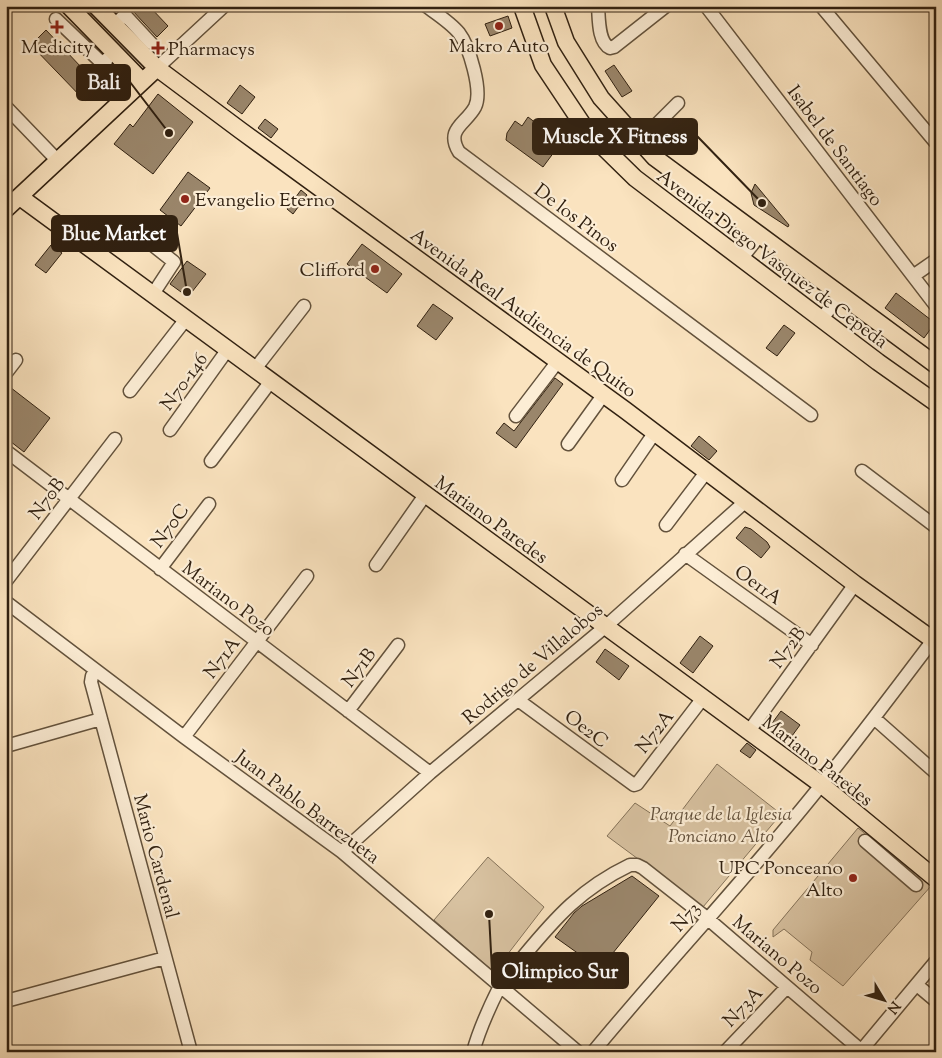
<svg xmlns="http://www.w3.org/2000/svg" width="942" height="1058" font-family="'Sorts Mill Goudy',serif">
  <rect width="100%" height="100%" fill="#fae3bf"/>
  <filter id="stains"><feTurbulence type="fractalNoise" baseFrequency=".004" numOctaves="4"/><feColorMatrix values="0 0 0 0 .2 0 0 0 0 .09 0 0 0 0 .02 0 0 0 .5 -.17"/></filter>
  <radialGradient id="worn" r=".72"><stop offset=".6" stop-color="#630" stop-opacity="0"/><stop offset="1" stop-color="#630" stop-opacity=".3"/></radialGradient>
  <!-- green -->
  <path fill="#d8c2a1" stroke="#847259" d="M717,764L781,814L703,907L607,836L635,803L670,826Z
    M858,828L931,886L843,986L810,960L812,952L784,929L773,937V930Z
    M488,857L544,907L494,972L434,920Z"/>
  <!-- building -->
  <path fill="#9a866b" stroke="#312111" d="M120,6H149L168,26L157,37L131,9Z
    M508,16L512,28L490,36L485,24Z
    M46,30L100,87L85,101L31,45Z
    M614,65L632,91L622,97L605,71Z
    M240,85L255,97L242,114L227,103Z
    M158,94L193,122L153,174L114,144L130,124L133,127Z
    M528,117L553,136L552,138L560,144L543,167L506,140L507,133L515,121L522,126Z
    M265,119L278,129L271,138L258,128Z
    M188,172L210,188L181,226L160,210Z
    M755,184L789,225L788,227L754,205L751,193Z
    M301,190L307,195L293,214L287,209Z
    M362,244L402,274L387,293L347,264Z
    M51,245L62,253L46,273L35,265Z
    M187,261L206,274L188,297L170,284Z
    M896,293L935,323L924,338L885,308Z
    M433,304L453,318L436,340L417,326Z
    M784,325L795,333L777,356L766,348Z
    M555,378L563,384L516,448L496,433L504,423L514,431Z
    M6,384L50,418L24,452L6,438Z
    M699,436L717,451L709,460L691,446Z
    M745,527L751,529L767,542L770,547L761,558L736,538Z
    M700,636L713,646L693,673L680,663Z
    M605,649L629,666L619,680L596,662Z
    M781,711L800,725L789,740L770,726Z
    M747,743L756,750L750,758L740,751Z
    M843,777L852,784L847,792L837,785Z
    M632,876L659,896L600,969L555,937L574,913L582,906Z"/>
  <g fill="none" stroke-linecap="round" stroke-linejoin="round">
    <!-- minor casing -->
    <g stroke="#63523c" stroke-width="15">
      <path id="minor" d="M426,6C437,14 451,23 459,33C469,46 483,91 475,107C466,124 445,129 459,152L811,415
        M598,6C599,19 598,42 610,48L614,47L666,6
        M706,6L936,306
        M821,6L936,143
        M56,19L103,64
        M114,25L125,15L151,43
        M107,59L103,64L119,79
        M157,68L224,6
        M6,107L58,161
        M642,143L651,130L678,103
        M135,231L174,262L153,294
        M741,259L760,235
        M913,276L936,260
        M821,320L840,295
        M255,369L304,306
        M6,373L16,360
        M130,391L186,319
        M516,416L558,361
        M170,430L228,349
        M568,444L604,394
        M6,451L430,773
        M211,461L271,381
        M862,471L936,527
        M622,480L655,432
        M666,525L707,471
        M685,554L812,645
        M376,565L425,495
        M160,569L209,504
        M6,581L115,439
        M6,602L184,737L342,852L578,1052
        M96,671L92,676L91,682L191,1052
        M518,700L634,785L637,784L703,698
        M348,711L398,645
        M874,718L936,773
        M749,731L855,584
        M184,737L307,576
        M6,746L101,719
        M865,841L916,885
        M342,852L430,773L605,627L746,501
        M917,985L936,1001
        M6,1001L165,958
        M473,1052C479,1030 489,1008 499,988C505,977 515,967 523,957C556,917 582,888 630,865H637L643,868L708,919L863,1052
        M593,1052C668,961 749,876 822,784C860,737 896,689 933,640
        M725,1052L787,987
        M860,1052L936,961"/>
    </g>
    <!-- major casing -->
    <g stroke="#312111" stroke-width="19">
      <path id="major" d="M69,6L142,81
        M96,6L157,68L240,130L625,410L855,584L936,642
        M522,6L543,65L587,131L635,178L878,362L936,403
        M553,6L566,42L601,98L654,157L936,365
        M20,197L822,785L936,879
        M6,209L157,68"/>
    </g>
    <!-- minor -->
    <use href="#minor" stroke="#fcedd5" stroke-width="12"/>
    <!-- major -->
    <use href="#major" stroke="#fae3bf" stroke-width="16"/>
  </g>
  <!-- markers -->
  <g fill="#8f2418" stroke="#fcedd5" stroke-width="2">
    <circle cx="499" cy="26" r="5"/>
    <path d="M54.5 19.5h5v5h5v5h-5v5h-5v-5h-5v-5h5z"/>
    <path d="M155.5 40.5h5v5h5v5h-5v5h-5v-5h-5v-5h5z"/>
    <circle cx="185" cy="199" r="5"/>
    <circle cx="375" cy="269" r="5"/>
    <circle cx="853" cy="878" r="5"/>
  </g>
  <g text-anchor="middle" stroke-width="4.5" stroke-linejoin="round" paint-order="stroke">
    <!-- poi labels -->
    <g font-size="19" fill="#312111" stroke="#fcedd5">
      <text x="499" y="52">Makro Auto</text>
      <text x="57" y="53">Medicity</text>
      <text x="168" y="55" text-anchor="start">Pharmacys</text>
      <text x="195" y="206" text-anchor="start">Evangelio Eterno</text>
      <text x="365" y="276" text-anchor="end">Clifford</text>
      <text x="843" y="874" text-anchor="end">UPC Ponceano<tspan x="843" dy="22">Alto</tspan></text>
    </g>
    <!-- street labels -->
    <g font-size="19" fill="#312111" stroke="#fcedd5">
      <text transform="translate(836 145) rotate(53)" y="7">Isabel de Santiago</text>
      <text transform="translate(577 217) rotate(37)" y="7">De los Pinos</text>
      <text transform="translate(773 258) rotate(37)" y="7">Avenida Diego Vasquez de Cepeda</text>
      <text transform="translate(524 312) rotate(36)" y="7">Avenida Real Audiencia de Quito</text>
      <text transform="translate(183 381) rotate(-54)" y="7">N70-146</text>
      <text transform="translate(46 498) rotate(-53)" y="7">N70B</text>
      <text transform="translate(492 519) rotate(36)" y="7">Mariano Paredes</text>
      <text transform="translate(169 525) rotate(-53)" y="7">N70C</text>
      <text transform="translate(759 584) rotate(36)" y="7">Oe11A</text>
      <text transform="translate(229 598) rotate(37)" y="7">Mariano Pozo</text>
      <text transform="translate(787 647) rotate(-54)" y="7">N72B</text>
      <text transform="translate(221 657) rotate(-53)" y="7">N71A</text>
      <text transform="translate(532 663) rotate(-40)" y="7">Rodrigo de Villalobos</text>
      <text transform="translate(358 667) rotate(-53)" y="7">N71B</text>
      <text transform="translate(587 728) rotate(37)" y="7">Oe2C</text>
      <text transform="translate(654 731) rotate(-52)" y="7">N72A</text>
      <text transform="translate(818 760) rotate(38)" y="7">Mariano Paredes</text>
      <text transform="translate(308 806) rotate(37)" y="7">Juan Pablo Barrezueta</text>
      <text transform="translate(157 856) rotate(75)" y="7">Mario Cardenal</text>
      <text transform="translate(685 916) rotate(-48)" y="7">N73</text>
      <text transform="translate(778 954) rotate(40)" y="7">Mariano Pozo</text>
      <text transform="translate(742 1006) rotate(-46)" y="7">N73A</text>
    </g>
    <!-- park labels -->
    <g font-size="19" font-style="italic" fill="#63513c" stroke="#fcedd5">
      <text x="721" y="820">Parque de la Iglesia<tspan x="721" dy="22">Ponciano Alto</tspan></text>
    </g>
  </g>
  <!-- callouts -->
  <path fill="none" stroke="#312111" stroke-width="2" d="M169 133L130 82M762 203L697 136M187 292L177 233M489 914L492 971"/>
  <g fill="#312111" stroke="#fcedd5" stroke-width="2">
    <circle cx="169" cy="133" r="5"/>
    <circle cx="762" cy="203" r="5"/>
    <circle cx="187" cy="292" r="5"/>
    <circle cx="489" cy="914" r="5"/>
  </g>
  <g fill="#312111" stroke="#312111" stroke-width="2">
    <rect x="77" y="65" width="53" height="35" rx="5"/>
    <rect x="533" y="119" width="164" height="35" rx="5"/>
    <rect x="52" y="216" width="125" height="35" rx="5"/>
    <rect x="492" y="953" width="136" height="35" rx="5"/>
  </g>
  <g font-size="20" text-anchor="middle" font-weight="bold" fill="#fff">
    <text x="104" y="89">Bali</text>
    <text x="615" y="143">Muscle X Fitness</text>
    <text x="114" y="240">Blue Market</text>
    <text x="560" y="978">Olimpico Sur</text>
  </g>
  <!-- margin -->
  <rect width="942" height="1058" fill="none" stroke="#fae3bf" stroke-width="25"/>
  <rect x="8" y="8" width="927" height="1043" fill="none" stroke="#312111" stroke-width="2.5"/>
  <rect x="12" y="12" width="917" height="1033" fill="none" stroke="#312111"/>
  <!-- north arrow -->
  <g transform="translate(884 1000) rotate(128)" stroke="#fcedd5" stroke-width="4" paint-order="stroke">
  <path d="M0-4L9 19L0 12L-9 19Z" fill="#312111"/>
  <text y="-8" font-size="14" font-weight="bold" text-anchor="middle" fill="#312111">N</text>
  </g>
  <rect width="100%" height="100%" filter="url(#stains)"/>
  <rect width="100%" height="100%" fill="url(#worn)"/>
</svg>
